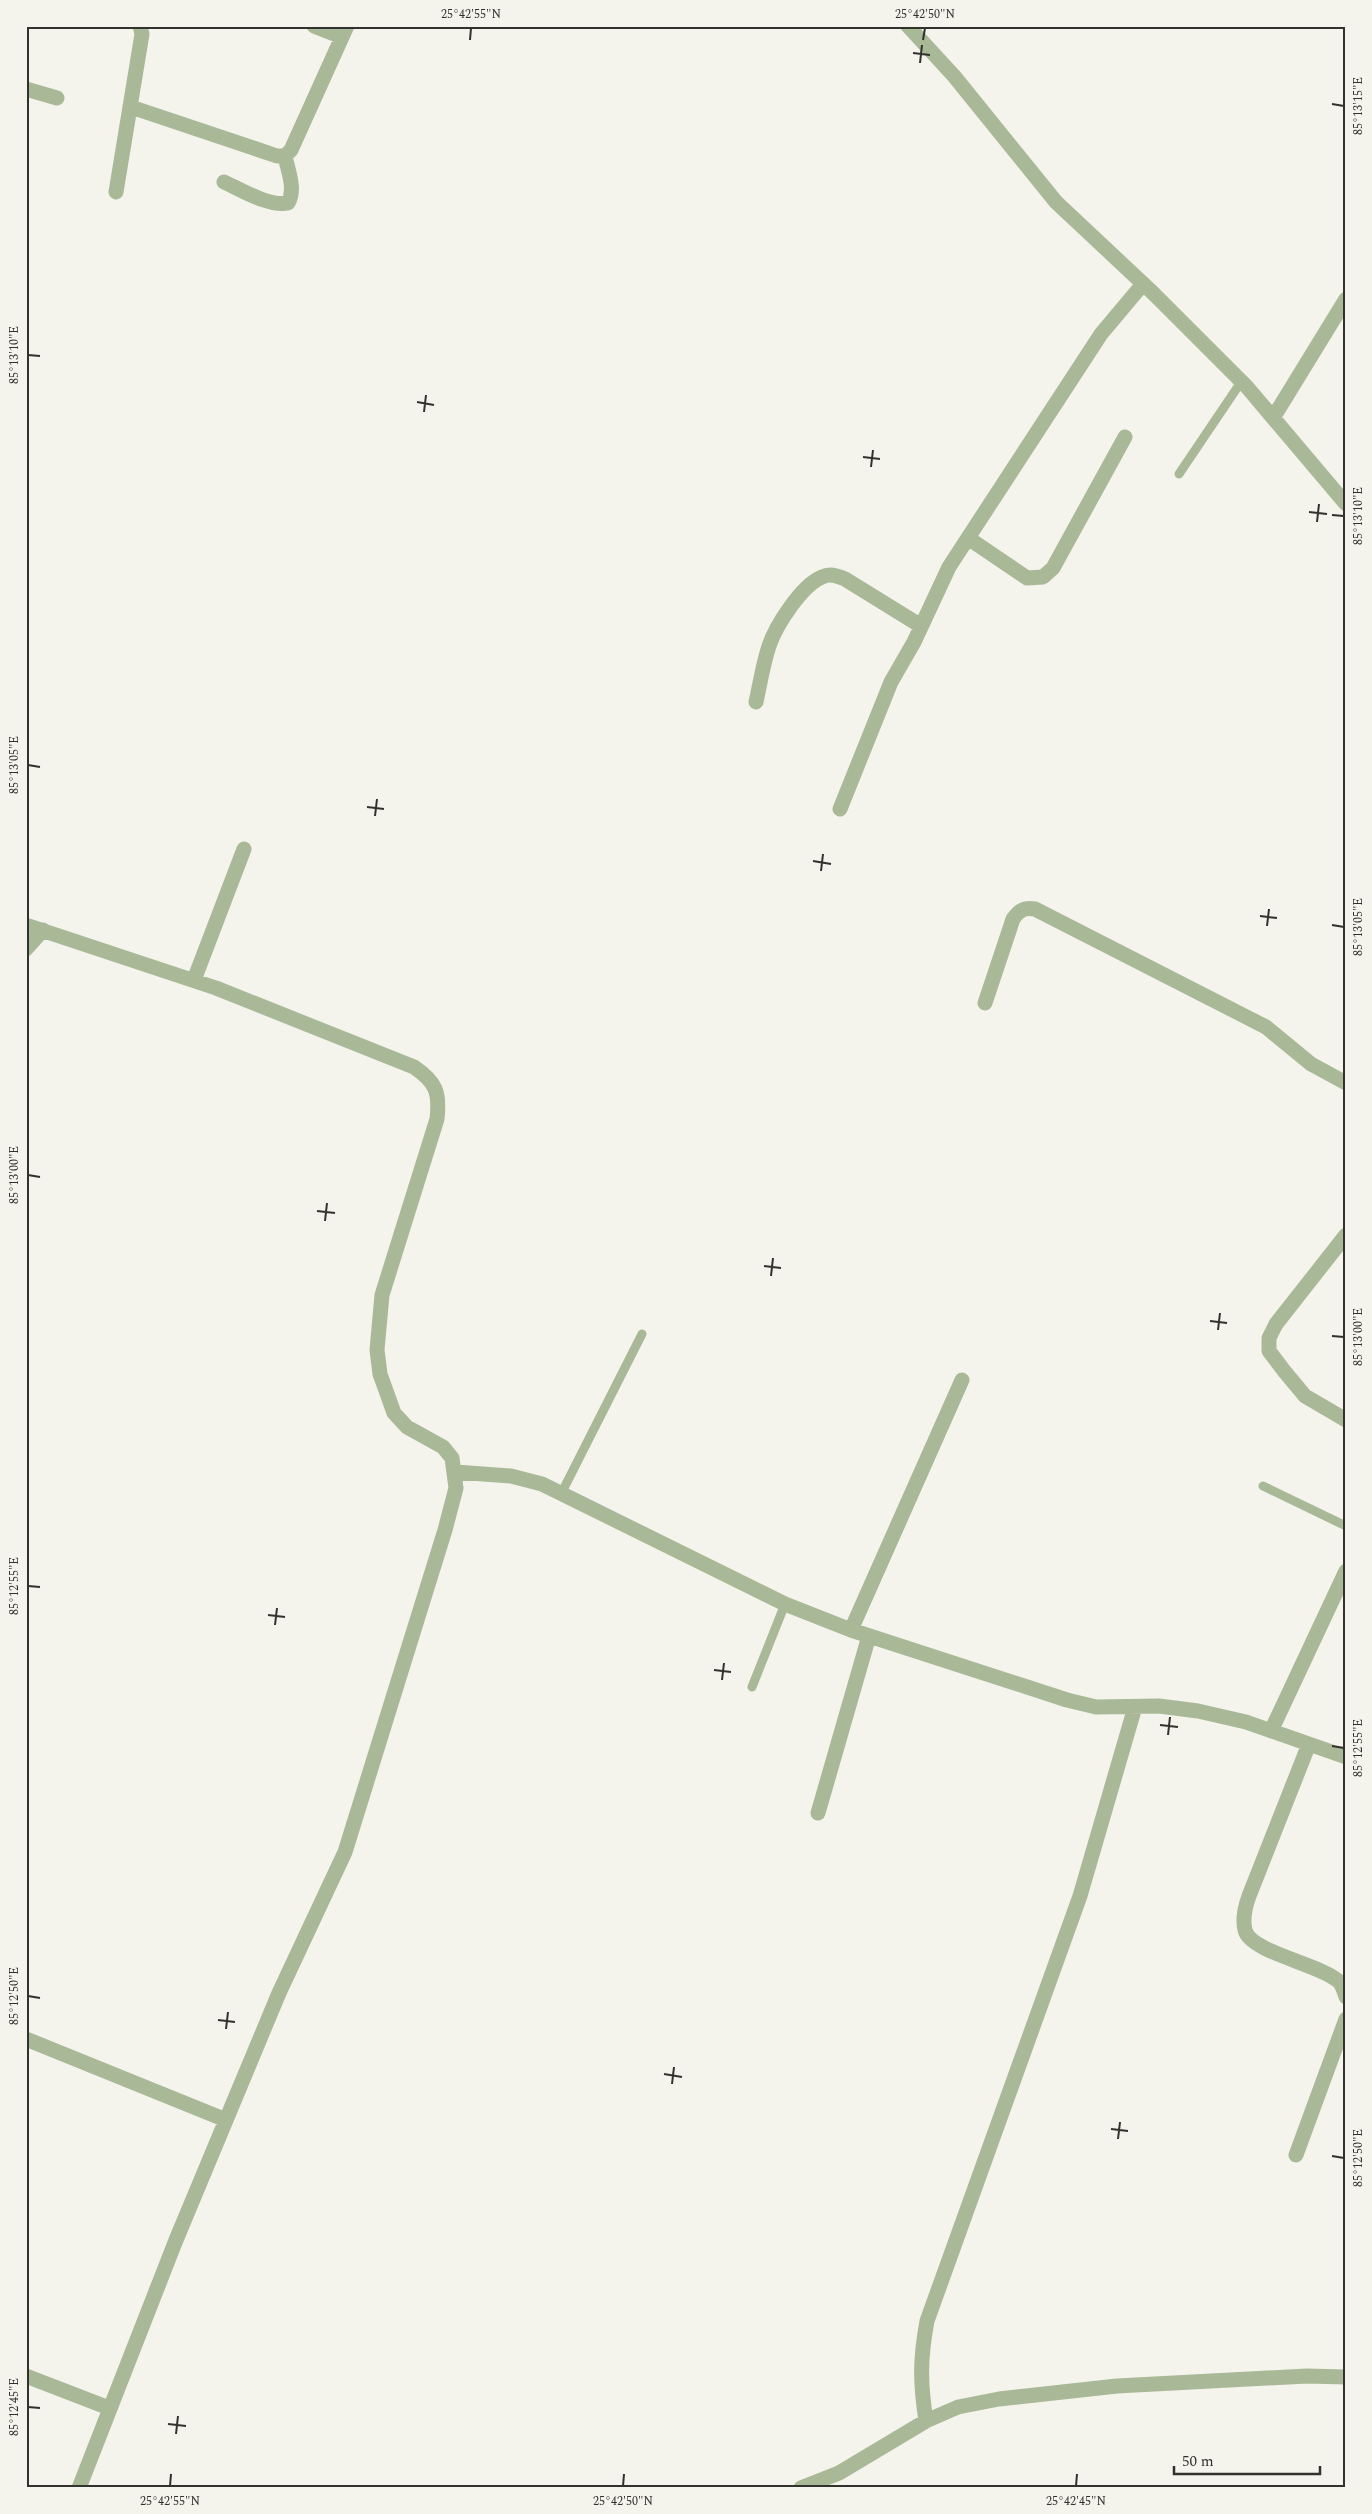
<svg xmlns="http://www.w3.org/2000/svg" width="1372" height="2514" font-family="Spectral,serif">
  <rect width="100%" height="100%" fill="#f4f4ec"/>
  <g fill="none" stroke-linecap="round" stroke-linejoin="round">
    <!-- lane -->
    <path stroke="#a9b998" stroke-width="9" d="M1179,474L1241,382
      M1263,1486L1346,1526
      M561,1494L642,1334
      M752,1687L785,1604"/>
    <!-- street -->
    <path stroke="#a9b998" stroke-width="15" d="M314,26L342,37
      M908,26L954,76L1056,202L1153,293L1247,387L1346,504
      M26,89L57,98
      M131,107L277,156H285L291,150L347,26
      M224,182C242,190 269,207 288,203C296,189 288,171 285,156
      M116,192L142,34L140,26
      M1273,418L1346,299
      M968,538L1027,578L1043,577L1053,568L1125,437
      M756,702C760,684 763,664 769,646C776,625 802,585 822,577C830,573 837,576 845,579L921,626
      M840,809L891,682L914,642L949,567L1101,334L1143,284
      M26,925L216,988L414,1067C436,1082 440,1092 437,1119L382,1295L377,1350L380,1374L394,1413L407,1427L443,1447L452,1458L456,1488L445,1530L345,1852L279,1993L176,2240L79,2488
      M26,949L43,930
      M194,980L244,849
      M985,1003L1013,919C1020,910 1024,907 1035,909L1266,1027L1311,1064L1346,1083
      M1346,1235L1276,1324L1269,1338V1351L1285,1372L1305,1396L1346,1420
      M456,1472L511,1476L542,1484L785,1604L851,1630L1067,1700L1096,1707L1159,1706L1198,1711L1246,1722L1346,1757
      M851,1630L962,1380
      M1271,1731L1346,1571
      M1309,1744L1249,1896C1245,1907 1242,1918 1245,1930C1250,1952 1318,1964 1337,1980C1342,1983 1344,1991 1346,1997
      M818,1813L869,1636
      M26,2039L226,2120
      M1296,2155L1346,2019
      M26,2376L109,2408
      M926,2421C920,2382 920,2359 927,2321L1080,1896L1135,1707
      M801,2488L839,2473L926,2421L958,2407L999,2399L1117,2386L1307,2376L1346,2377"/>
  </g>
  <!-- ticks -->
  <path fill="none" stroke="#31312e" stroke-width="2" d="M470,40L471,28M923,40L925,28M913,53L930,55M920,63L922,45M1332,104L1344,106M28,355L40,356M417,402L434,405M424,412L426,395M863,457L880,459M871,467L873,450M1309,512L1327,514M1332,515L1344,516M1317,522L1319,504M28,765L40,767M367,807L384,809M375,816L377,799M813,861L831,864M821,871L823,854M1260,916L1277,918M1332,925L1344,927M1267,926L1269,909M28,1175L40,1177M317,1211L335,1213M325,1221L327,1203M764,1266L781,1268M771,1276L773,1258M1210,1321L1227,1323M1218,1330L1220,1313M1332,1336L1344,1337M28,1586L40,1587M268,1615L285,1617M275,1625L277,1608M714,1670L731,1672M722,1680L724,1663M1160,1725L1178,1727M1168,1735L1170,1717M1332,1746L1344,1748M28,1996L40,1998M218,2020L235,2022M226,2029L228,2012M664,2074L682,2077M672,2084L674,2067M1111,2129L1128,2131M1118,2139L1120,2122M1332,2156L1344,2158M28,2407L40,2408M168,2424L186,2426M176,2434L178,2416M170,2486L171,2474M623,2486L624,2474M1076,2486L1077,2474"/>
  <!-- border -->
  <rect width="1372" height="2514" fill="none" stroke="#f4f4ec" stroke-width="55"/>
  <!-- scale -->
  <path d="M1174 2466v8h146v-8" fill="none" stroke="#31312e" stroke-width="2.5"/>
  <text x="1182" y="2466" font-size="15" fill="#31312e" stroke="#f4f4ec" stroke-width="4" paint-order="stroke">50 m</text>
  <rect x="28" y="28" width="1316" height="2458" fill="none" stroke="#31312e" stroke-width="2"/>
  <g font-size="12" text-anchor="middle" fill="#31312e">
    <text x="471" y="18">25°42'55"N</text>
    <text x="925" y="18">25°42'50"N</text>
    <text transform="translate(1358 106) rotate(-90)" y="4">85°13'15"E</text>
    <text transform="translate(14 355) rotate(-90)" y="4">85°13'10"E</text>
    <text transform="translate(1358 516) rotate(-90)" y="4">85°13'10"E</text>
    <text transform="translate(14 765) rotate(-90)" y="4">85°13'05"E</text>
    <text transform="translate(1358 927) rotate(-90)" y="4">85°13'05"E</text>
    <text transform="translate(14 1175) rotate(-90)" y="4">85°13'00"E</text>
    <text transform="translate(1358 1337) rotate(-90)" y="4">85°13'00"E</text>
    <text transform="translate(14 1586) rotate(-90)" y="4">85°12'55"E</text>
    <text transform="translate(1358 1748) rotate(-90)" y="4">85°12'55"E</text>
    <text transform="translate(14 1996) rotate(-90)" y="4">85°12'50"E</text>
    <text transform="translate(1358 2158) rotate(-90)" y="4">85°12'50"E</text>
    <text transform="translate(14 2407) rotate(-90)" y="4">85°12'45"E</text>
    <text x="170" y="2505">25°42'55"N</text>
    <text x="623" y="2505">25°42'50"N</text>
    <text x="1076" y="2505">25°42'45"N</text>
  </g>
</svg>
